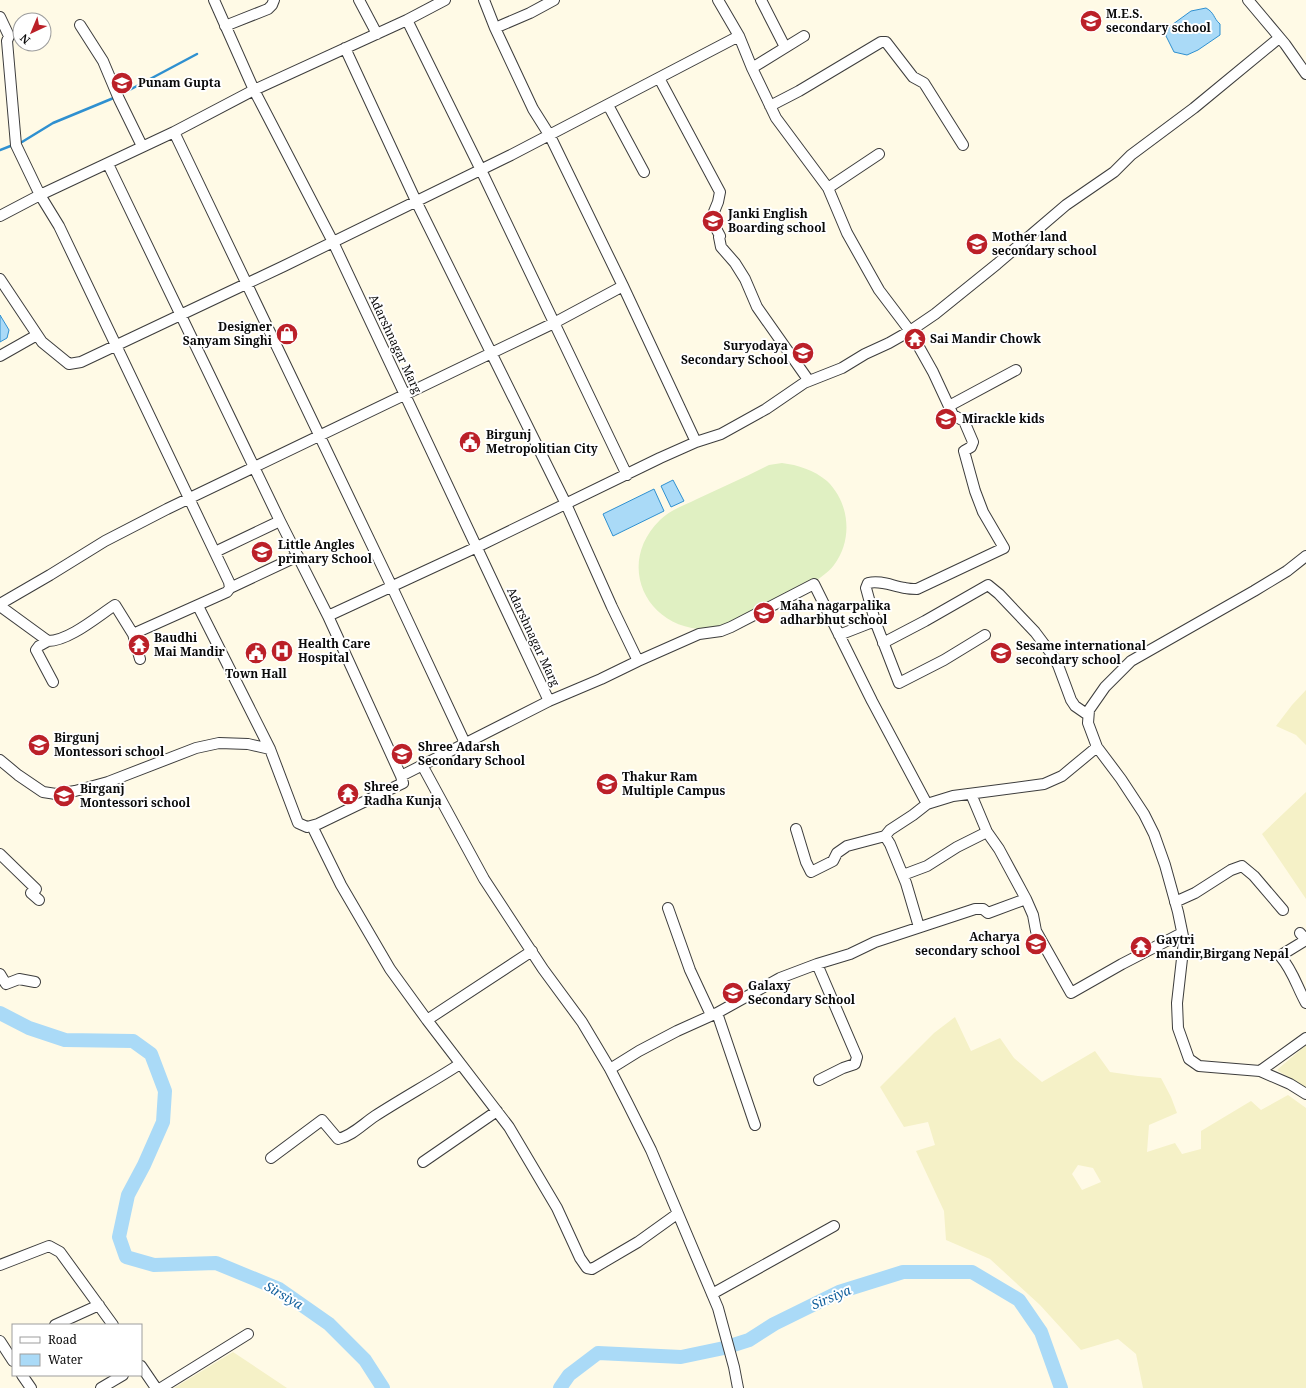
<svg xmlns="http://www.w3.org/2000/svg" width="1306" height="1388" font-family="'Noto Serif',serif">
  <rect width="100%" height="100%" fill="#fffae6"/>
  <!-- farmland -->
  <path fill="#f5f1c7" fill-rule="evenodd" d="M1306,690V745L1296,735L1276,726L1292,705Z
    M1306,792V899L1262,834Z
    M955,1017L971,1051L1000,1038L1014,1058L1042,1082L1095,1051L1110,1072L1138,1076L1161,1078L1171,1097L1177,1113L1149,1125L1147,1152L1175,1143L1182,1154L1201,1149V1131L1251,1101L1261,1110L1288,1095L1306,1108V1388H1143L1136,1354L1118,1339L1081,1350L1040,1305L990,1259L946,1240L944,1211L916,1151L935,1145L928,1122L904,1127L880,1087L934,1033ZM1078,1165L1093,1168L1101,1182L1082,1190L1072,1174Z
    M1306,1045V1089L1277,1070Z
    M233,1352L287,1388H174Z"/>
  <!-- pitch -->
  <path fill="#e0f0c2" d="M782,463C798,465 814,470 827,481C850,503 853,540 834,565C828,573 818,579 810,585C786,596 762,607 739,618C731,621 722,628 714,629C649,635 613,566 660,520C670,510 685,505 697,499C721,488 745,477 769,465Z"/>
  <!-- water -->
  <path fill="#aadaf7" stroke="#2f90d0" d="M1206,8C1215,13 1213,18 1220,24V35L1198,50L1187,55L1174,52L1166,36L1169,27L1191,11Z
    M0,315L9,330L7,338L0,342Z
    M673,480L684,501L671,507L661,486Z
    M654,489L664,511L613,536L603,514Z"/>
  <g fill="none" stroke-linecap="round" stroke-linejoin="round">
    <!-- stream -->
    <path stroke="#2f90d0" stroke-width="2.5" d="M120,95L197,54
      M18,144L22,142L53,123L116,97
      M0,150L13,145"/>
    <!-- river -->
    <path stroke="#aadaf7" stroke-width="14" d="M0,1013L29,1028L65,1040L133,1041L151,1054L165,1091L163,1122L144,1165L128,1195L119,1237L126,1257L154,1265L216,1263L279,1289L329,1324L365,1360L383,1388
      M560,1388L569,1375L598,1353L681,1357L724,1348L749,1340L774,1324L839,1292L903,1272H972L1019,1300L1041,1332L1061,1388"/>
    <!-- minor casing -->
    <g stroke="#3d3d3d" stroke-width="12">
      <path id="minor" d="M214,0L254,90L333,242L549,701
        M359,0L377,34
        M484,0L495,28L533,109L550,136L623,286L696,442
        M718,0L739,36L752,68L776,118L828,188L847,233L879,290L910,331L933,372L953,415L964,421L973,442L971,447L964,451L975,491L983,512L1004,548L917,589C913,589 909,589 905,588C892,586 881,580 868,583L866,588L875,621
        M761,0L785,47
        M1248,0L1285,44L1306,74
        M0,17L9,36L7,41L16,145L40,195L59,226L229,582L230,588L227,592L133,634
        M407,20L481,170L627,475
        M80,25L103,61L119,99L142,146
        M225,26L268,9L272,5L274,0
        M495,28L530,13L554,0
        M345,48L416,201L566,504L612,607L638,661
        M752,68L804,36
        M659,78L720,192L718,202L711,219L720,236L719,237L721,247L735,263L745,279L757,307L809,381
        M608,105L644,172
        M770,106L799,91L881,42H886L913,77L924,83L963,145
        M174,132L392,587L465,743
        M108,164L280,521L328,616L401,776
        M828,188L879,154
        M0,216L40,195L174,132L254,90L407,20L445,0
        M0,279L42,342L69,364L81,362L284,266L511,155L739,36
        M0,356L37,335
        M949,406L1016,370
        M215,552L280,521
        M1306,556L1287,571L1254,591L1131,661L1105,687L1089,710L1088,723L1097,747L1121,779L1144,814L1154,834L1165,865L1178,912L1184,941L1177,1003L1178,1028L1189,1059L1199,1066L1260,1071L1290,1084L1306,1094
        M230,588L298,556
        M0,604L50,575L105,541L167,509L554,323L623,286
        M0,606L48,641C69,641 98,616 115,605L133,634L140,659
        M198,606L270,749L298,823L307,827L318,824L403,783L401,776L549,701L601,679L638,661L699,634L721,631L731,627L814,584L872,701L927,804
        M328,616L477,547L660,458L696,442L721,434L766,409L804,383L842,368L865,354L889,343L910,331L935,314L997,264L1066,205L1114,172L1131,155L1194,108L1279,38
        M839,635L875,621L899,683L944,660L985,635
        M48,641L39,646L36,650L53,682
        M883,643L925,621L988,585L999,594L1035,632L1053,656L1058,665L1071,700L1075,706L1088,715
        M0,760L18,775L43,792L56,794L75,791L108,782L196,748L219,743L248,744L270,749
        M422,765L484,879L543,969L582,1022L610,1069L627,1102L651,1150L718,1308L734,1367L738,1388
        M971,794L987,832L999,849L1026,899L1033,915L1036,931L1071,993L1122,964L1182,933
        M312,826L341,885L390,969L427,1020L509,1127L557,1208L580,1258L587,1268L592,1269L638,1242L677,1214
        M796,829L806,862L811,872L833,861L837,853L847,846L885,836
        M0,854L36,889L31,893L39,900
        M903,875L927,866L957,847L987,832
        M1175,902L1195,893L1231,870L1242,866L1254,876L1283,910
        M668,908L690,970L711,1015
        M919,927L906,883L890,844L885,836L890,830L913,815L927,804L953,796L1044,784L1062,776L1097,747
        M1300,933L1306,940L1283,954L1281,957C1293,971 1297,987 1306,1003
        M817,964L857,1057L855,1064L843,1068L819,1080
        M0,974L6,984L19,979L35,982
        M717,1013L755,1125
        M427,1020L532,951
        M610,1069L639,1051L677,1031L717,1013L780,978L817,964L850,954L875,942L975,909H983L988,913L1026,899
        M1260,1071L1306,1038
        M271,1158L322,1120L338,1139C352,1136 363,1124 375,1116C403,1098 432,1082 460,1064
        M423,1162L497,1111
        M0,1265L49,1246L60,1252L113,1325
        M712,1294L834,1226
        M55,1325L99,1305
        M0,1341L13,1361
        M141,1366L156,1388
        M22,1375L31,1388
        M101,1388L123,1375
        M161,1388L248,1334"/>
    </g>
    <!-- minor -->
    <use href="#minor" stroke="#fff" stroke-width="10"/>
  </g>
  <!-- icons -->
  <defs>
    <g id="school-disc" transform="scale(1.15)"><circle r="9.5" fill="#bb2028" stroke="#fff"/><path d="M0-5L7-2L0 1L-7-2ZM-4 1L0 2.5L4 1V4Q0 6-4 4Z" fill="#fff"/></g>
    <g id="shop-disc" transform="scale(1.15)"><circle r="9.5" fill="#bb2028" stroke="#fff"/><path d="M-5-2.5h2.3a2.7 3.5 0 0 1 5.4 0H5L5.5 6h-11ZM-1.5-2.5h3a1.5 2.3 0 0 0-3 0Z" fill="#fff"/></g>
    <g id="temple-disc" transform="scale(1.15)"><circle r="9.5" fill="#bb2028" stroke="#fff"/><path d="M0-6L5-2H3V0L6.5 2.5H4V6H1.5V3h-3V6H-4V2.5H-6.5L-3 0V-2H-5Z" fill="#fff"/></g>
    <g id="civic-disc" transform="scale(1.15)"><circle r="9.5" fill="#bb2028" stroke="#fff"/><path d="M-.6-6.5H3V-4.5H.6V-3L4-1V1h2V6H-6V1h2V-1L-.6-3ZM-1.2 2.5V6h2.4V2.5Z" fill="#fff"/></g>
    <g id="hospital-disc" transform="scale(1.15)"><circle r="9.5" fill="#bb2028" stroke="#fff"/><path d="M-5-5h3v3.5h4V-5h3V5h-3V1.5h-4V5h-3Z" fill="#fff"/></g>
    <g id="university-disc" transform="scale(1.15)"><circle r="9.5" fill="#bb2028" stroke="#fff"/><path d="M0-5L7-2L0 1L-7-2ZM-4 1L0 2.5L4 1V4Q0 6-4 4Z" fill="#fff"/></g>
  </defs>
  <g fill-rule="evenodd">
    <use href="#school-disc" x="1091" y="21"/>
    <use href="#school-disc" x="122" y="83"/>
    <use href="#school-disc" x="713" y="221"/>
    <use href="#school-disc" x="977" y="244"/>
    <use href="#shop-disc" x="287" y="334"/>
    <use href="#temple-disc" x="915" y="339"/>
    <use href="#school-disc" x="803" y="353"/>
    <use href="#school-disc" x="946" y="419"/>
    <use href="#civic-disc" x="470" y="442"/>
    <use href="#school-disc" x="262" y="552"/>
    <use href="#school-disc" x="764" y="613"/>
    <use href="#temple-disc" x="139" y="645"/>
    <use href="#hospital-disc" x="282" y="651"/>
    <use href="#civic-disc" x="256" y="653"/>
    <use href="#school-disc" x="1001" y="653"/>
    <use href="#school-disc" x="39" y="745"/>
    <use href="#school-disc" x="402" y="754"/>
    <use href="#university-disc" x="607" y="784"/>
    <use href="#temple-disc" x="348" y="794"/>
    <use href="#school-disc" x="64" y="796"/>
    <use href="#school-disc" x="1036" y="944"/>
    <use href="#temple-disc" x="1141" y="947"/>
    <use href="#school-disc" x="733" y="993"/>
  </g>
  <g text-anchor="middle" stroke-width="4" stroke-linejoin="round" paint-order="stroke">
    <!-- poi labels -->
    <g font-size="12" font-weight="bold" fill="#0a0a0a" stroke="#fff" text-anchor="start">
      <text x="1106" y="18">M.E.S.<tspan x="1106" dy="14">secondary school</tspan></text>
      <text x="138" y="87">Punam Gupta</text>
      <text x="728" y="218">Janki English<tspan x="728" dy="14">Boarding school</tspan></text>
      <text x="992" y="241">Mother land<tspan x="992" dy="14">secondary school</tspan></text>
      <text x="272" y="331" text-anchor="end">Designer<tspan x="272" dy="14">Sanyam Singhi</tspan></text>
      <text x="930" y="343">Sai Mandir Chowk</text>
      <text x="788" y="350" text-anchor="end">Suryodaya<tspan x="788" dy="14">Secondary School</tspan></text>
      <text x="962" y="423">Mirackle kids</text>
      <text x="486" y="439">Birgunj<tspan x="486" dy="14">Metropolitian City</tspan></text>
      <text x="278" y="549">Little Angles<tspan x="278" dy="14">primary School</tspan></text>
      <text x="780" y="610">Maha nagarpalika<tspan x="780" dy="14">adharbhut school</tspan></text>
      <text x="154" y="642">Baudhi<tspan x="154" dy="14">Mai Mandir</tspan></text>
      <text x="298" y="648">Health Care<tspan x="298" dy="14">Hospital</tspan></text>
      <text x="1016" y="650">Sesame international<tspan x="1016" dy="14">secondary school</tspan></text>
      <text x="256" y="678" text-anchor="middle">Town Hall</text>
      <text x="54" y="742">Birgunj<tspan x="54" dy="14">Montessori school</tspan></text>
      <text x="418" y="751">Shree Adarsh<tspan x="418" dy="14">Secondary School</tspan></text>
      <text x="622" y="781">Thakur Ram<tspan x="622" dy="14">Multiple Campus</tspan></text>
      <text x="364" y="791">Shree<tspan x="364" dy="14">Radha Kunja</tspan></text>
      <text x="80" y="793">Birganj<tspan x="80" dy="14">Montessori school</tspan></text>
      <text x="1020" y="941" text-anchor="end">Acharya<tspan x="1020" dy="14">secondary school</tspan></text>
      <text x="1156" y="944">Gaytri<tspan x="1156" dy="14">mandir,Birgang Nepal</tspan></text>
      <text x="748" y="990">Galaxy<tspan x="748" dy="14">Secondary School</tspan></text>
    </g>
    <!-- street labels -->
    <g font-size="12" fill="#0a0a0a" stroke="#fff">
      <text transform="translate(395 344) rotate(65)" y="4">Adarshnagar Marg</text>
      <text transform="translate(533 637) rotate(65)" y="4">Adarshnagar Marg</text>
    </g>
    <!-- water labels -->
    <g font-size="13" font-style="italic" fill="#12609c" stroke="#fff">
      <text transform="translate(284 1295) rotate(30)" y="5">Sirsiya</text>
      <text transform="translate(831 1297) rotate(-23)" y="5">Sirsiya</text>
    </g>
  </g>
  <!-- legend -->
  <rect x="12" y="1324" width="130" height="52" fill="#ffffff" stroke="#9d9d9d"/>
  <rect x="20" y="1337" width="20" height="6" fill="#ffffff" stroke="#9d9d9d"/>
  <text x="48" y="1344" font-size="12" fill="#0a0a0a">Road</text>
  <rect x="20" y="1354" width="20" height="12" fill="#aadaf7" stroke="#9d9d9d"/>
  <text x="48" y="1364" font-size="12" fill="#0a0a0a">Water</text>
  <!-- north arrow -->
  <g transform="translate(32 32) rotate(224)"><circle r="19" fill="#ffffff" stroke="#9d9d9d"/>
  <path d="M0-3L7 15L0 10L-7 15Z" fill="#bb2028"/>
  <text y="-6" font-size="11" font-weight="bold" text-anchor="middle" fill="#0a0a0a">N</text>
  </g>
</svg>
